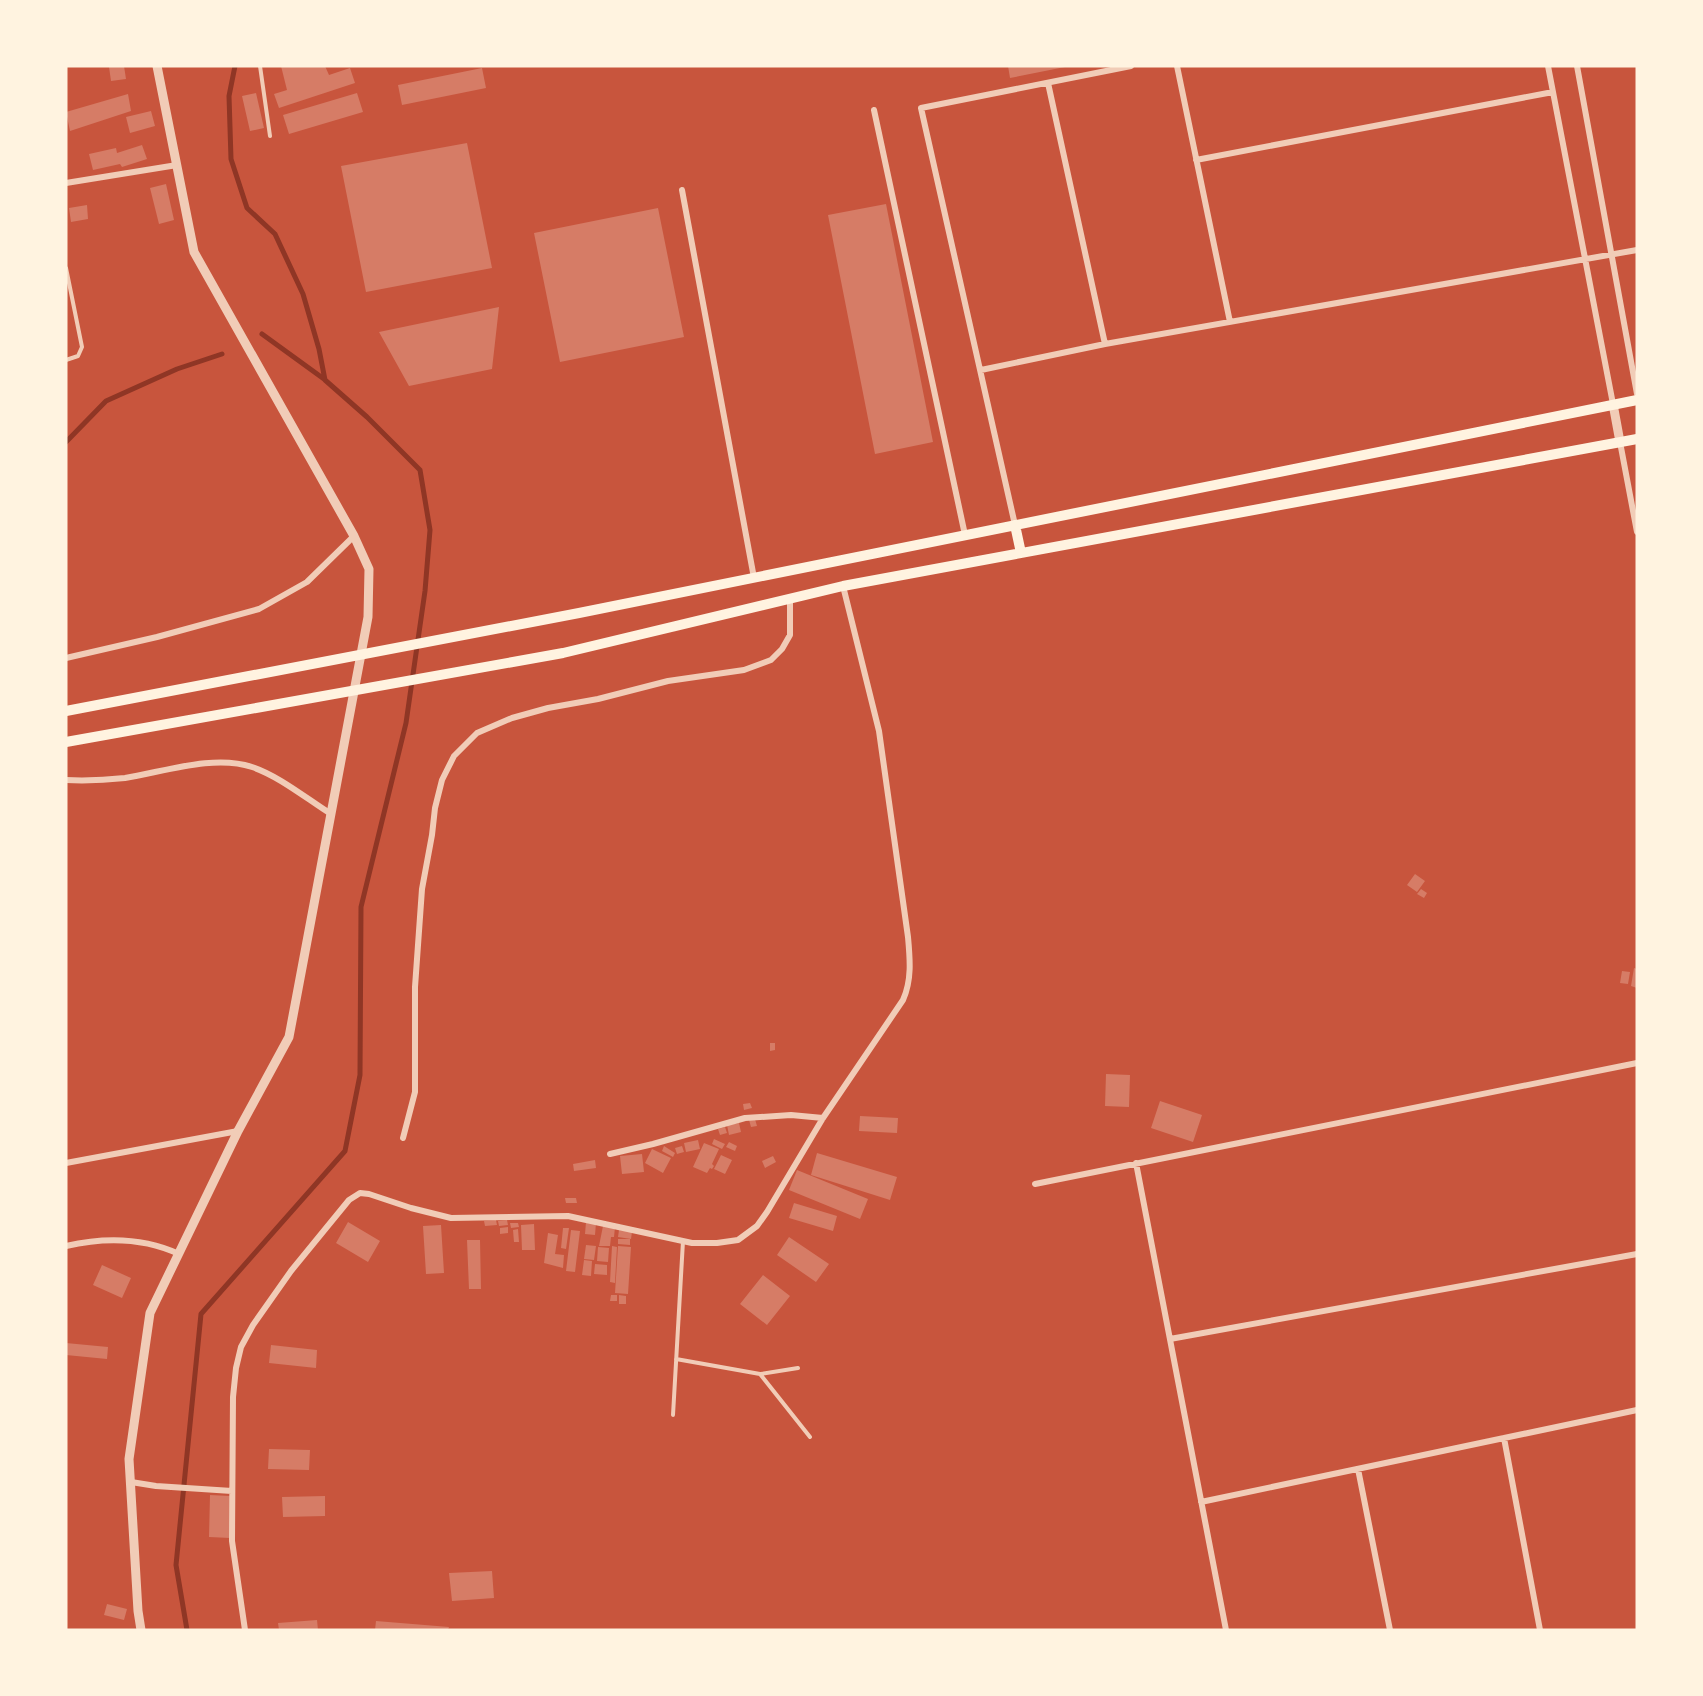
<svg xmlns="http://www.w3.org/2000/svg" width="1703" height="1696" font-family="Raleway,sans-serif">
  <rect width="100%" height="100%" fill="#c8553d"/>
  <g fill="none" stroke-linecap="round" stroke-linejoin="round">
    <!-- stream -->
    <path stroke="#8f3625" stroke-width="5" d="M262,334L324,379
      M66,442L106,401L177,369L222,354
      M187,1630L176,1565L201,1314L345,1151L360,1075L361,907L406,723L425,591L430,530L420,470L367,417L325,380L319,349L303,294L275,234L247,208L231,159L229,96L235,66"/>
  </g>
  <!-- building -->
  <path fill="#d67c66" d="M124,66L126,79L111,81L109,67Z
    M281,66H325L329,75L350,68L355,83L279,108L274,94L287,90Z
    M1008,66H1065V67L1010,78Z
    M482,68L486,88L402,105L398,85Z
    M256,93L264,128L250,131L242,96Z
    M357,93L363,112L289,134L283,115Z
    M128,94L131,111L70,131L66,112Z
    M151,111L155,126L130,133L126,117Z
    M467,143L492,268L366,292L341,166Z
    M142,145L147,159L122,167L120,164L93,170L89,154L116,148L117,153Z
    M166,184L174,220L159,224L150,188Z
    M886,204L933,442L875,454L828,215Z
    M87,205L88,219L71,222L69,208Z
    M658,208L684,337L560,362L534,233Z
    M499,307L492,369L409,386L379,332Z
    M1415,874L1425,881L1417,892L1407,885Z
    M1421,889L1427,893L1424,898L1417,894Z
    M1634,968L1637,969V988L1631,986Z
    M1622,971L1630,972L1628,984L1620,983Z
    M770,1043H775V1050L770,1051Z
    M1106,1074L1130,1075L1129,1107L1105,1106Z
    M1160,1101L1202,1115L1193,1142L1151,1128Z
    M750,1103L752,1108L744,1110L743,1104Z
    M860,1116L898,1118L897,1133L859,1131Z
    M755,1119L757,1126L751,1127L749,1120Z
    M739,1123L741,1132L729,1135L727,1125Z
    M725,1127L727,1133L720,1135L718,1129Z
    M714,1139L725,1144L722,1149L712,1144Z
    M698,1140L700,1149L686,1152L684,1143Z
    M729,1142L737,1146L735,1151L726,1147Z
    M704,1143L719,1149L712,1164L714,1166L712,1169L710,1168L707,1173L693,1167Z
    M664,1146L675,1153L673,1157L662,1151Z
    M682,1146L684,1152L677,1154L675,1148Z
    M652,1149L671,1158L663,1173L645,1163Z
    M817,1153L897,1177L890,1200L811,1175Z
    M642,1154L644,1172L622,1174L620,1156Z
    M721,1155L732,1160L725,1174L714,1169Z
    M773,1156L776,1162L765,1168L762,1161Z
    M595,1160L596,1168L574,1171L573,1164Z
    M797,1170L868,1199L860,1219L789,1190Z
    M565,1198H576L577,1203H566Z
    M794,1203L837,1216L833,1231L789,1218Z
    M496,1220L497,1225L485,1226L484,1221Z
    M507,1220L508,1225L499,1226L498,1221Z
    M348,1222L380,1241L368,1262L336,1243Z
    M586,1222L596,1223L595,1235L585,1234Z
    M510,1223H518L519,1227L511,1228Z
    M534,1224L535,1250H522L521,1225Z
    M441,1225L444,1273L426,1274L423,1226Z
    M603,1226L615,1227L614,1237H611L610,1246H599Z
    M508,1227V1233L500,1234V1228Z
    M563,1228H569L566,1249L561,1248Z
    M518,1229L519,1242H514L513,1230Z
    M571,1230L580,1231L575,1272L566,1271Z
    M619,1230L632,1232L631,1239L618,1237Z
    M548,1233L558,1235L555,1254L564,1255L563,1268L544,1263Z
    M789,1237L829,1264L816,1282L777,1255Z
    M618,1239H630V1245L618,1244Z
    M467,1240H480L481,1289H469Z
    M586,1245L596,1246L594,1260L584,1259Z
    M612,1246L617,1247L615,1283L610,1282Z
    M618,1246L631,1247L628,1294L615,1293Z
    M598,1247L609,1248L608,1262L597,1261Z
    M584,1260L592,1261L591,1276L582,1275Z
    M595,1264L607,1265V1275L594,1274Z
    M102,1265L131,1278L122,1298L93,1285Z
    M763,1275L790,1296L767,1325L740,1304Z
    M611,1295H617V1301H610Z
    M619,1295L626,1296V1304H619Z
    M66,1343L108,1347L107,1359L66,1355Z
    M271,1345L317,1350L316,1368L269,1363Z
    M269,1449L310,1450L309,1470L268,1469Z
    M210,1495L230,1496V1538L209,1537Z
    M325,1496V1516L283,1517L282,1497Z
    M492,1571L494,1598L452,1601L449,1573Z
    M107,1604L127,1609L124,1620L104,1615Z
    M317,1620L318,1630H279L278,1623Z
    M376,1621L449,1627L448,1630H375Z"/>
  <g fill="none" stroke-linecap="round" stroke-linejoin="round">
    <!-- service -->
    <path stroke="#f1ccb7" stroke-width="4" d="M260,66L270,136
      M66,268L82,347L78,356L66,360
      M676,1359L760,1374L810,1437
      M761,1374L798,1368
      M673,1415L683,1241"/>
    <!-- minor -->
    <path stroke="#f1ccb7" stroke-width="6" d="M1177,66L1230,322
      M1548,66L1613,404
      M1577,66L1637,394
      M1048,83L1105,344
      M874,110L965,535
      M1196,160L1553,92
      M66,183L177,165
      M682,190L754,578
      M981,370L1105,344L1637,250
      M1620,442L1637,532
      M1015,525L921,108L1131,66
      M66,658L157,637L259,609L307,582L354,536
      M66,780C86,781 106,780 125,778C163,772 214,754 252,767C279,776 307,799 331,814
      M403,1138L415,1092V987L422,889L432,835L435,808L442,780L454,756L477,733L512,718L548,708L598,699L668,681L744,670L771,660L782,649L790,635V599
      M610,1154L653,1144L745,1118L791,1115L823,1118
      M66,1163L238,1131
      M1136,1163L1226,1630
      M1035,1184L1637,1063
      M66,1246C105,1237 142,1237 179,1254
      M1170,1339L1637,1254
      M1504,1438L1540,1630
      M1358,1469L1390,1630
      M131,1482L156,1486L232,1491
      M1201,1502L1637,1410
      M245,1630L232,1541L233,1397L236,1368L241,1347L253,1325L291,1271L349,1200L360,1193L369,1194L411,1208L451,1218L568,1216L692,1243H717L738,1240L757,1226L767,1212L823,1118L903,1000C912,980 910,959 908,937L879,731L843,586"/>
    <!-- tertiary -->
    <path stroke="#f1ccb7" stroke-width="9" d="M1613,404L1620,442
      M141,1630L138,1611L129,1459L150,1313L238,1131L289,1037L368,617L369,569L354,536L194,252L157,66"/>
    <!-- secondary -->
    <path stroke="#fff3e0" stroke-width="10" d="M1015,525L1021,553
      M66,711L579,613L1637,400
      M66,742L563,653L843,586L1637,439"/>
  </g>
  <!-- border -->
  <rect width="1703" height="1696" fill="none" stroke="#fff3e0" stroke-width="135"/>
</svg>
